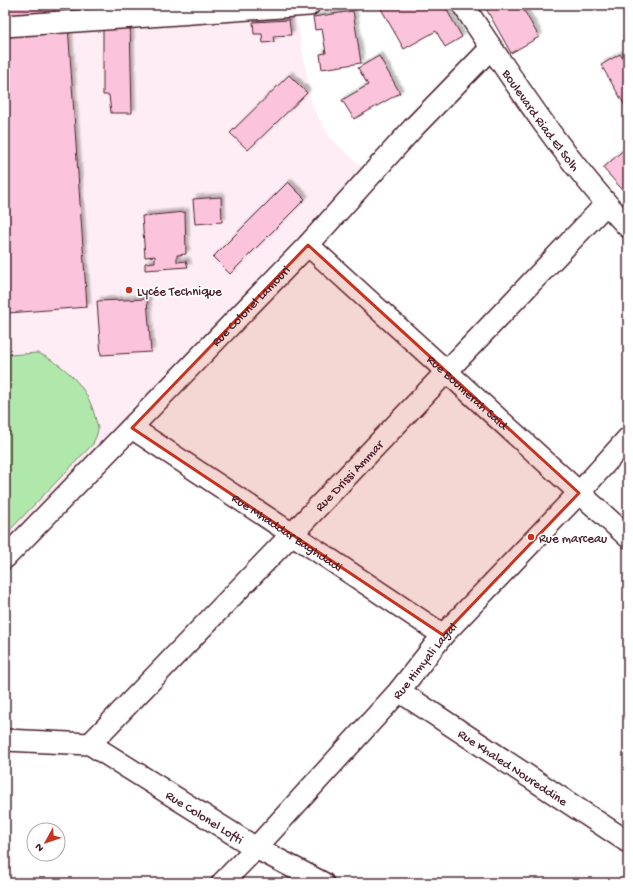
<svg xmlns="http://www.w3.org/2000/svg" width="633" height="888" font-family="'Gochi Hand',sans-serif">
  <defs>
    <filter id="shadow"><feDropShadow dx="3.5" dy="-3.5" stdDeviation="1" flood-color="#0004"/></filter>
  </defs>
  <rect width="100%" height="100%" fill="#fff"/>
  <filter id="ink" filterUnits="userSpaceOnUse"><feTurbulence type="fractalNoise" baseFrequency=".025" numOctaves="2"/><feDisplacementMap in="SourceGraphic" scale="8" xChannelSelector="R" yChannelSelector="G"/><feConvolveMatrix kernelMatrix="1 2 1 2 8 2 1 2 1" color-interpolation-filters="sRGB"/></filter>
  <g filter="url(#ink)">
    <!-- built -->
    <path fill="#feedf4" d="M295,9L312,106L331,139L366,171L141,404L137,401L127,410L134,418L5,547V335L10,334L5,267V29Z"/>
    <!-- green -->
    <path fill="#b0e8ac" stroke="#7d846c" d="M38,353C65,365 88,387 95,417C96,421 98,426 98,429C98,434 94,440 93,444L5,535V358L8,355Z"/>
    <!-- building -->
    <path fill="#fcc4dc" stroke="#4a1f2b" filter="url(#shadow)" d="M5,5H53L54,13L5,19Z
      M68,5H118L69,11Z
      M399,5H444L462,37L445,47L436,31L404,49L380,7Z
      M484,5H521L539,37L511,53Z
      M353,11L361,63L322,69L320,54L326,53L322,29L315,30L313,17Z
      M289,20L291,35L273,36L274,42L263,43L262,34H254L253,22Z
      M130,22L132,113H111L109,95H103V23Z
      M68,25L87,307L8,313L5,267V29Z
      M620,54L628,67V108L627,109L601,65Z
      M379,56L400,93L354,119L342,100L368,85L358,68Z
      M289,75L307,93L248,150L230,133Z
      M628,146V196L603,168Z
      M288,182L305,199L230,274L213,257Z
      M221,197L222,222L195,224L193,199Z
      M185,212L186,254L177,255V262L186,261L188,267L145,270V263L155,262V256L145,257L142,216Z
      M147,299L151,352L101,355L97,301Z"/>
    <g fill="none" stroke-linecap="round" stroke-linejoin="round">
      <!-- minor casing -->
      <g stroke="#4a1f2b" stroke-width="24">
        <g id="minor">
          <path id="s1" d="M463,5C514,82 565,160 628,227"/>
          <path d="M5,26L309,5"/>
          <path id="s2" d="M308,245L628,537"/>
          <path id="s3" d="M132,428L292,534L443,635"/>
          <path id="s4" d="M5,558L308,245L414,127L491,48"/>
          <path id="s5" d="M399,691L628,842"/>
          <path id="s6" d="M5,740L90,744L256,848L323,883"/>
          <path id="s7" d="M90,744L292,534L606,204"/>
          <path id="s8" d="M222,883L256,848L399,691L443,635L579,493L628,438"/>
        </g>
      </g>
      <!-- minor -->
      <use href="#minor" stroke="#fff" stroke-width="21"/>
    </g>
  </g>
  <!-- marked area -->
  <path fill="#c8321e" fill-opacity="0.2" stroke="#c8321e" stroke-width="3" stroke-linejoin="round" d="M308,245L579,493L443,635L132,428Z"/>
  <!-- markers -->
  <g fill="#c8321e" stroke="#fff" stroke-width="1.5">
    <circle cx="129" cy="290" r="4"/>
    <circle cx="531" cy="537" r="4"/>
  </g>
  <g text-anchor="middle" stroke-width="3.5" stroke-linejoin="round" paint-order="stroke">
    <!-- street labels -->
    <g font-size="13" fill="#4a1f2b" stroke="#fff">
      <text dy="5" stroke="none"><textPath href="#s1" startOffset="139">Boulevard Riad El Solh</textPath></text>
      <text dy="5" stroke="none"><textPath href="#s4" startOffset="352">Rue Colonel Lamouri</textPath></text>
      <text dy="5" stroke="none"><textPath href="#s2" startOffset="217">Rue Boumerah Saïd</textPath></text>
      <text dy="5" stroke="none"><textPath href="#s7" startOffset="373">Rue Drissi Ammar</textPath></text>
      <text dy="5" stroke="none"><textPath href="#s3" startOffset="187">Rue Mhaddar Baghdadi</textPath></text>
      <text dy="5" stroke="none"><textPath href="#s8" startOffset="301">Rue Himyali Lagal</textPath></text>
      <text dy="5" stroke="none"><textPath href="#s5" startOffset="137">Rue Khaled Noureddine</textPath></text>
      <text dy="5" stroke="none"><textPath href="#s6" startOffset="221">Rue Colonel Lofti</textPath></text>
    </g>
    <!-- poi labels -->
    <g font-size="13" fill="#4a1f2b" stroke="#fff" text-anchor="start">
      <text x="137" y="295">Lycée Technique</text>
      <text x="539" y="542">Rue marceau</text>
    </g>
  </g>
  <!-- margin -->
  <rect width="633" height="888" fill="none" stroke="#fff" stroke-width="20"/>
  <rect x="10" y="10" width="613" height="868" fill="none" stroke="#4a1f2b" stroke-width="1.5" filter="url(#ink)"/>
  <!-- north arrow -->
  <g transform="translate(46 842) rotate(230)"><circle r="19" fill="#ffffff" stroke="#b7a5aa"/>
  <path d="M0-3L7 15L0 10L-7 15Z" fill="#c8321e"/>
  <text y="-6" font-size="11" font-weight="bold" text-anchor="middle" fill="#4a1f2b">N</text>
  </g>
</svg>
